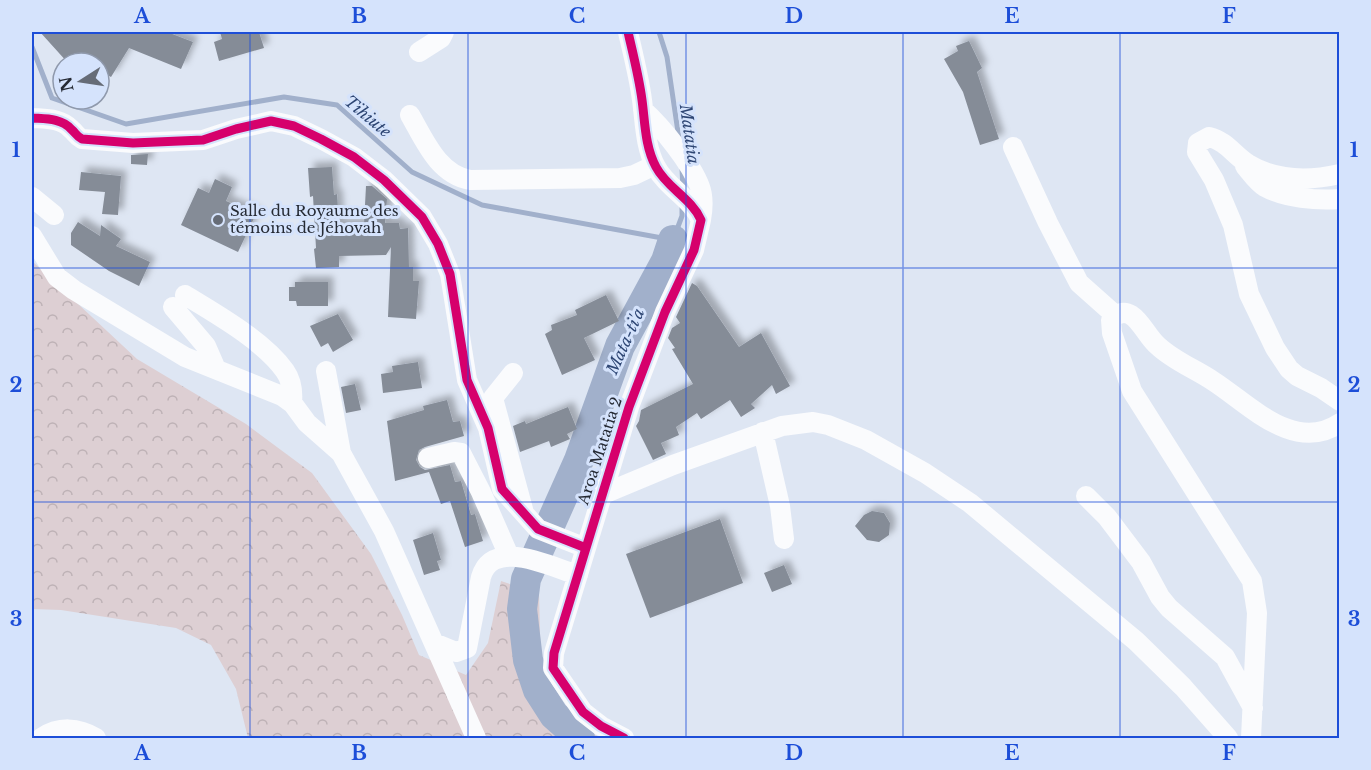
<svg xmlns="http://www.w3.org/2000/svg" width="1371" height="770" font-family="'Libre Baskerville',serif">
  <defs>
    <pattern id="forest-crowns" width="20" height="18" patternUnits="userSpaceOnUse" patternTransform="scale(1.5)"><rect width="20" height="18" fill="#ddcfd3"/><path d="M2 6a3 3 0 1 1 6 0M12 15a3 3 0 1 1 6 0" fill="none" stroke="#beb2b6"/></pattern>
    <filter id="shadow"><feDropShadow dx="5.5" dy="-5.5" stdDeviation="3" flood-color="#0004"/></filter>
  </defs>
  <rect width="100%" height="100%" fill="#dee6f3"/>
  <!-- forest -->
  <path fill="url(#forest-crowns)" d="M32,261L137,359L246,424L312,473L371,554L402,615L419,655L466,675L488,643L501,581L539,594L541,673L550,691L584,729L601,738H248L236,689L211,645L176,628L61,610L32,609Z"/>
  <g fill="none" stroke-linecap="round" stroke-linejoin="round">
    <!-- stream -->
    <path stroke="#a1b0cb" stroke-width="5" d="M659,32L667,57L679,139
      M32,47L52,98L126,124L284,97L337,105L412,172L482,205L673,240L682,216V205
      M682,169L683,190"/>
    <!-- river -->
    <path stroke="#a1b0cb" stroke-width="30" d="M580,738L554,715L538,690L528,660L522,609L526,579L579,460L620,346L666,261L673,240"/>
  </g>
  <!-- building -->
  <path fill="#858c97" filter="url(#shadow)" d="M40,32H167L193,42L181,69L129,48L111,77L99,70V63H89L79,57L75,63H68Z
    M220,32H259L264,48L219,61L214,42L222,39Z
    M969,41L982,68L977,72L999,139L980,145L963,92L944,59L958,51L956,46Z
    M148,154L147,165L131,164V155Z
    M332,167L334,195L337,194L339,224H364L366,186H372L387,199L385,223H399L400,229L408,228L409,267H413V281H419L416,319L388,317L391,247L386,255L339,256V267L316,268L314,249L316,248L313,196L310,197L308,168Z
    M81,172L121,176L118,215L102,214L105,192L79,190Z
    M215,179L232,187L226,201L256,214L238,252L181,225L198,188L209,193Z
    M78,222L100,236L101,225L121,239L116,246L150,262L139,286L109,271L71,245V233Z
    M295,282H328V306H297L296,301H289V287H295Z
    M692,283L697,286L739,347L761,333L790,386L776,394L772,385L751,404L755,408L741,417L730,400L701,419L697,413L676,427L679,435L661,443L666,454L653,460L636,426L639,421L641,410L693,384L672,349L675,348L668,338L672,328L680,323L676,317Z
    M606,295L619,321L584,338L595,360L562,375L545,334L552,330L551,325L577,315L575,310Z
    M338,314L353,340L333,352L328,343L321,347L310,326Z
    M418,362L422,388L383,393L381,374L393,372L392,366Z
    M355,384L361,410L346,413L341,387Z
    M447,400L453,422L460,421L464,436L425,447L419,450L416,460L420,467L425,470L450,465L455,482L461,481L471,515L475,514L483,541L465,547L450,501L441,504L429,472L395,481L387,421L424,410L423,406Z
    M568,407L577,429L567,434L570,439L551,447L549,441L520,452L513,426L525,421L526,424Z
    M872,511L884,513L890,523L889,535L879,542L867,540L855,526L864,515Z
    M720,519L743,583L650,618L626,554Z
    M433,533L441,560L437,561L440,570L424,575L413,540Z
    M784,565L792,584L772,592L764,573Z"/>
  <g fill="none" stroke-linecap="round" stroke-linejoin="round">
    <!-- minor -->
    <path stroke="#fafbfd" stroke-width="20" d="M419,52L441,38L444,32
      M643,110C662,127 691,163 700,187C704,198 703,209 701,220
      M410,115C425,141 438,174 470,180L620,178L634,175L655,165
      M32,118C45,119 61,118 71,129C76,133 76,136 82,139L133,143L203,140L236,129L271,121L294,126L321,139L354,157L384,180L422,217L438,244L450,274L467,380L488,428L502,489L538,529L586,548
      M1013,147L1048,223L1079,283L1115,315
      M1245,166C1251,173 1257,182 1265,187C1285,198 1317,201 1340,199
      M1340,174C1309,181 1276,181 1248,164C1234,155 1226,141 1209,137L1198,143L1197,152L1214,180L1233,225L1249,294L1275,348L1289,369L1297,376L1321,388L1340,401
      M32,197L54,215
      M32,236L57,277L74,290L185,357L282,396L293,404L307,423L341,453L384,531L476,738
      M185,295C216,314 264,341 285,371C292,381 293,392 292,403
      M173,307L206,346L216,369
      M326,371L341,453
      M513,373L493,398L523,509
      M763,432L780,506L784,539
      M428,458L454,452L461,453L481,492L509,556
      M601,495L673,465L782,426L813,422L828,425L866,440L925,473L970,503L1136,641L1183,687L1228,738
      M1086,496L1107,517L1141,562L1160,597L1169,608L1225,657L1253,708
      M434,643L456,652L467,648L481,577C493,537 551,567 578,575
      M41,738C59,726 78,727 96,738
      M624,738L601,726L583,712L553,668L554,653L629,407L665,312L694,250L701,220C691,198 667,188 656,167C645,147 645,122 642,100C639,77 633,54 628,32
      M1251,738L1257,613L1252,581L1132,391L1112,333L1111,320C1116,314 1123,310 1131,315C1142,322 1148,338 1158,346C1174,361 1195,369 1213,381C1249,404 1294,454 1340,423"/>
    <!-- cycleway casing -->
    <g stroke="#d5e3fc" stroke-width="13">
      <path id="cycleway" d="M32,118C45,119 61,118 71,129C76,133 76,136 82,139L133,143L203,140L236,129L271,121L294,126L321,139L354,157L384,180L422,217L438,244L450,274L467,380L488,428L502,489L538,529L586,548
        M624,738L601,726L583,712L553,668L554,653L629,407L665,312L694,250L701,220C691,198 667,188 656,167C645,147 645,122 642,100C639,77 633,54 628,32"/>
    </g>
    <!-- cycleway -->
    <use href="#cycleway" stroke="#d6006c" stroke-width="9"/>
  </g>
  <!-- grid -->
  <path fill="none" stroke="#1d4ed8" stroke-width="1.5" stroke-opacity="0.55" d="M250,32V738M468,32V738M686,32V738M903,32V738M1120,32V738M32,268H1340M32,502H1340"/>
  <!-- markers -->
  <circle fill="#666c77" stroke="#d5e3fc" stroke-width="2" cx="218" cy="220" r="6"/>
  <g text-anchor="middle" stroke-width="6" stroke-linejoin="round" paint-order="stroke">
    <!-- poi labels -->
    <g font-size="15" fill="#252a34" stroke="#d5e3fc" text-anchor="start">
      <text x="230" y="216">Salle du Royaume des<tspan x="230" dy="17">témoins de Jéhovah</tspan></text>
    </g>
    <!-- street labels -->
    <g font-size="15" fill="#252a34" stroke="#d5e3fc">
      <text transform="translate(600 451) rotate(-72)" y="5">Aroa Matatia 2</text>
    </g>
    <!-- water labels -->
    <g font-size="16" font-style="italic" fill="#2d4573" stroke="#d5e3fc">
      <text transform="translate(368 116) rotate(40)" y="6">Tihiute</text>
      <text transform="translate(690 134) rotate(82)" y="6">Matatia</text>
      <text transform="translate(625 341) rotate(-66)" y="6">Mata-ti'a</text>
    </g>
  </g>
  <!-- border -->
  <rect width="1371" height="770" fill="none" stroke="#d5e3fc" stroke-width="66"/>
  <!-- north arrow -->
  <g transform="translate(81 81) rotate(258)"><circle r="28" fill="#d5e3fc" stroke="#8f99ac" stroke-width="1.5"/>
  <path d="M0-4.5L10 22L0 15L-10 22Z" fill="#666c77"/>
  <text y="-9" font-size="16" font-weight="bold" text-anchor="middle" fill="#252a34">N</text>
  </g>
  <rect x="33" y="33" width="1305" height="704" fill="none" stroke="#1d4ed8" stroke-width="2"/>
  <g font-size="20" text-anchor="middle" font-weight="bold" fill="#1d4ed8">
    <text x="142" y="23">A</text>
    <text x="359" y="23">B</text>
    <text x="577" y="23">C</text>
    <text x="794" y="23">D</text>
    <text x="1012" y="23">E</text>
    <text x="1229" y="23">F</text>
    <text x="16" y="157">1</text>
    <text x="1354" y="157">1</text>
    <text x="16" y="392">2</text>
    <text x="1354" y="392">2</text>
    <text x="16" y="626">3</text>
    <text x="1354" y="626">3</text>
    <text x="142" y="760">A</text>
    <text x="359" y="760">B</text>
    <text x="577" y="760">C</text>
    <text x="794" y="760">D</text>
    <text x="1012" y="760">E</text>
    <text x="1229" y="760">F</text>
  </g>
</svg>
